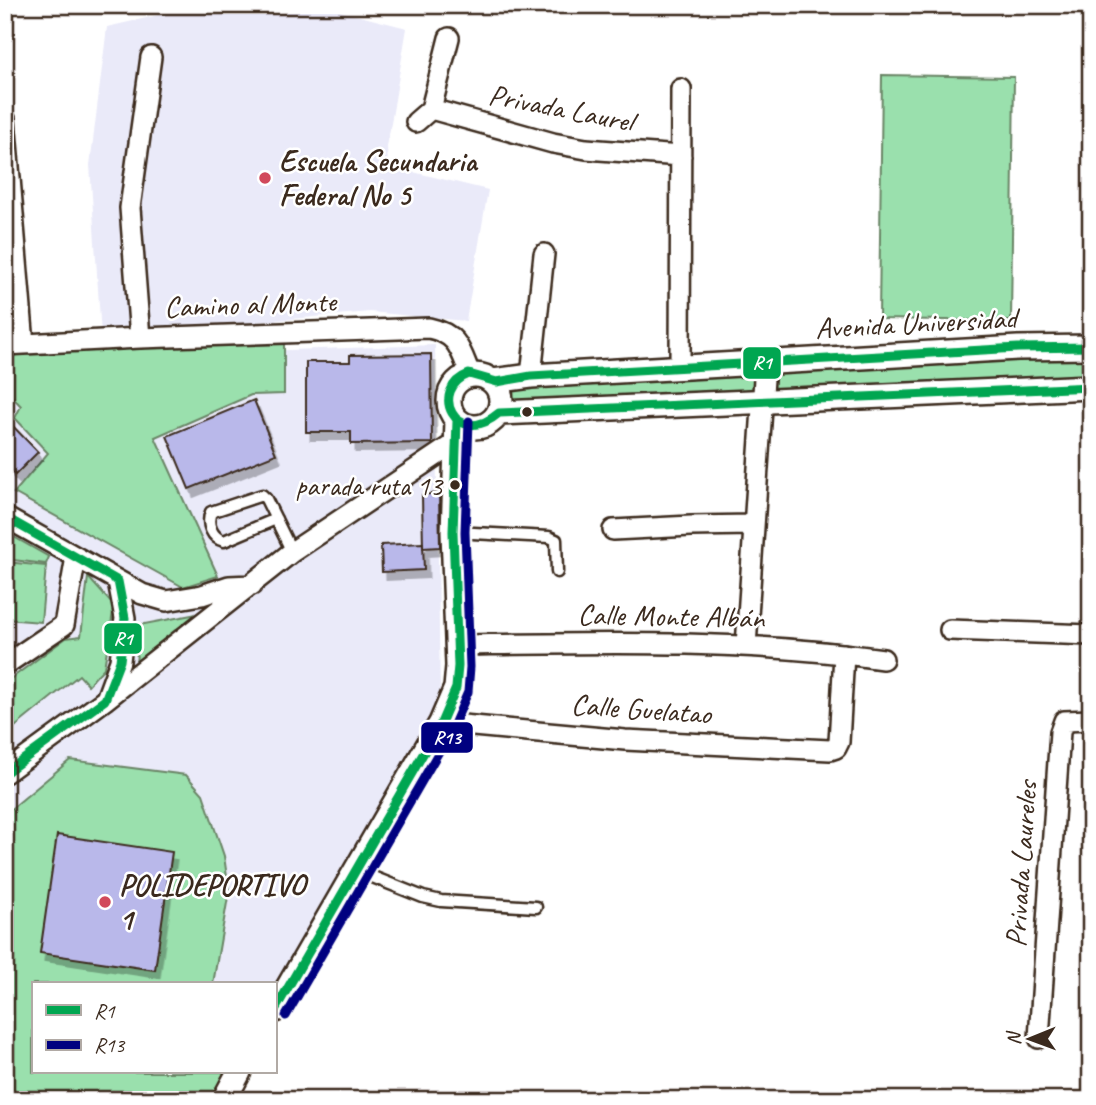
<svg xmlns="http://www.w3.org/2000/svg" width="1096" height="1105" font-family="Caveat,sans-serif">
  <defs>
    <filter id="shadow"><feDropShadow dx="4.5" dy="8" stdDeviation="0" flood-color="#0004"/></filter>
  </defs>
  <rect width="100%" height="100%" fill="#fff"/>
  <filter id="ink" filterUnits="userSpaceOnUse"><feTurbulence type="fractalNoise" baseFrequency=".0143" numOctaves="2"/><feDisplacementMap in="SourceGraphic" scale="14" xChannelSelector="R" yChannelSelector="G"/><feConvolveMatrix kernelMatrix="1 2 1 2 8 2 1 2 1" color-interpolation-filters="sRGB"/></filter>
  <g filter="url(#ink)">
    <!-- built -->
    <path fill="#eaeaf9" d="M203,5H316L407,28L387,147L388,166L488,190L466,321L370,312L101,336L90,165L107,27Z
      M435,345L440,698L436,711L275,997V984H33V1072H232L217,1100H5V360Z"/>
    <!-- green -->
    <path fill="#9ae0ad" stroke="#6a8566" stroke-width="2" d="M882,75L1014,77L1011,321L879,319Z
      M284,344V394L251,395L155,437L218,576L183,587L14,493L48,453L15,418L21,406L5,389V350Z
      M1091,353V379L768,395L772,368Z
      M756,373L753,395L508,408L507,385Z
      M5,532L49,557L46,564L5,559Z
      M5,562L46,566L41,622L5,619Z
      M88,577L114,606L104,668L88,685L79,675L5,735V683L66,638L81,636Z
      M197,614L136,665L139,625Z
      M70,760L186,775L203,794L224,856L229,891L213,984H33V1072H225L222,1087L215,1100H5V814Z"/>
    <!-- building -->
    <path fill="#b9b8ea" stroke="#3b2a1e" stroke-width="2" filter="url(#shadow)" d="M431,354L432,443L351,444V432H306V362H350V355Z
      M254,400L276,454L189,489L167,436Z
      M5,418L38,452L15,475L5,465Z
      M439,493L440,547L423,548L422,495Z
      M423,543L424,570L382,572L381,545Z
      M57,835L172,852L155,970L40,953Z"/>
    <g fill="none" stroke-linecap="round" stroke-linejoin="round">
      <!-- service casing -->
      <g stroke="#3b2a1e" stroke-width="15">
        <path id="service" d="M276,519L224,541C212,538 206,524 211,512L262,495L266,499L292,552
          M454,532L549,537L556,540L557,572
          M355,870L423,897L441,901L536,907"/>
      </g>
      <!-- minor casing -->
      <g stroke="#3b2a1e" stroke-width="24">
        <path id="minor" d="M431,109L553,143L586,149L681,156
          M5,119L24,344
          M416,122L431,109L449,38
          M140,338L130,208L151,57
          M5,345L140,338L429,328C458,334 460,349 470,374
          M680,369L681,89
          M531,376L544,254
          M5,517L142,594L166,601L202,595L229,586L252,585
          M613,530L691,526L752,525
          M950,630L1091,635
          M458,645C599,643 742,639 883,659
          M746,646L765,364
          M5,665L64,625L76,557
          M106,699L120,661L125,618L118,581
          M441,723L625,740L830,750L836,748L839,742L844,654
          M5,773L105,700L292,552L455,443
          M1039,1038L1060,732L1064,721L1091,720"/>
      </g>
      <!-- tertiary casing -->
      <g stroke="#3b2a1e" stroke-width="28">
        <path id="tertiary" d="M449 401a26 26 0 1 1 52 0a26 26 0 1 1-52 0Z
          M493,381L531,376L1018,348L1091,347
          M499,413L1091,387
          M275,1010L441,723L456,688L458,666L453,532L457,421
          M224,1100L239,1072"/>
      </g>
      <!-- service -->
      <use href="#service" stroke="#fff" stroke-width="10"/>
      <!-- minor -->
      <use href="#minor" stroke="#fff" stroke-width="19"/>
      <!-- tertiary -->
      <use href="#tertiary" stroke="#fff" stroke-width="23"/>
      <!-- bus-1 casing -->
      <g stroke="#fff" stroke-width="14">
        <path id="bus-1" d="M1091,347L1018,348L531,376L497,382L469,374C428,389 455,450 499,413L1091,387
          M5,517L118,581L125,618L120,661L105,700L5,773
          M275,1010L441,723L456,688L458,666L453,532L457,421"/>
      </g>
      <!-- bus-2 casing -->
      <g stroke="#fff" stroke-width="14">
        <path id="bus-2" d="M286,1016L452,729L468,692L470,667L465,532L469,421"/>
      </g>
      <!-- bus-1 -->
      <use href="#bus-1" stroke="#00a651" stroke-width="9"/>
      <!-- bus-2 -->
      <use href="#bus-2" stroke="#000080" stroke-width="9"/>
    </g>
  </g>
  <!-- markers -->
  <g fill="#d1495b" stroke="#fff" stroke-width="2.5">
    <circle cx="265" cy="178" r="7"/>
    <circle cx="105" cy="902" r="7"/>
  </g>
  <g fill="#3b2a1e" stroke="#fff" stroke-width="2.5">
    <circle cx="527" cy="412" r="6"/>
    <circle cx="455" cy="485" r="6"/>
  </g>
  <g text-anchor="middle" stroke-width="5" stroke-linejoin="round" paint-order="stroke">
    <!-- bus labels -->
    <g font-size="28" fill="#3b2a1e" stroke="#fff" text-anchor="end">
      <text x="442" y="495">parada ruta 13</text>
    </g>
    <!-- street labels -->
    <g font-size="30" fill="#3b2a1e" stroke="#fff">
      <text transform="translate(561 108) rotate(11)" y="10">Privada Laurel</text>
      <text transform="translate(250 304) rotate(-2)" y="10">Camino al Monte</text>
      <text transform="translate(916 323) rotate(-3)" y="10">Avenida Universidad</text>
      <text transform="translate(671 616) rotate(1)" y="10">Calle Monte Albán</text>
      <text transform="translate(641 709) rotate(4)" y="10">Calle Guelatao</text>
      <text transform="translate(1021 864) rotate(-86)" y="10">Privada Laureles</text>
    </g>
    <!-- poi labels -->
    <g font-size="30" font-weight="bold" fill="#3b2a1e" stroke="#fff" text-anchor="start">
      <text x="279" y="171">Escuela Secundaria<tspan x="279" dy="34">Federal No 5</tspan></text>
      <text x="119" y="895">POLIDEPORTIVO<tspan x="119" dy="34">1</tspan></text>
    </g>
  </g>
  <g stroke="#fff" stroke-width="2.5">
    <rect x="742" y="346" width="40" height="34" rx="7" fill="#00a651"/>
    <rect x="103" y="622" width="40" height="33" rx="7" fill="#00a651"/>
    <rect x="420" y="721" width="54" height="33" rx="7" fill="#000080"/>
  </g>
  <g font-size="19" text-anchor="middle" font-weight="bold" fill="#fff">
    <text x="762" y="369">R1</text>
    <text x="123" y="645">R1</text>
    <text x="447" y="744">R13</text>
  </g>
  <!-- margin -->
  <rect width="1096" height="1105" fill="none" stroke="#fff" stroke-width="28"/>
  <rect x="14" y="14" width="1068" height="1077" fill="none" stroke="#3b2a1e" stroke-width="2.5" filter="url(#ink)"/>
  <!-- legend -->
  <rect x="32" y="982" width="245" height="91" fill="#ffffff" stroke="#b1aaa5" stroke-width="2"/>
  <rect x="46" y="1005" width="35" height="10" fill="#00a651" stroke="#b1aaa5" stroke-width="2"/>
  <text x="94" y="1018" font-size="21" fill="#3b2a1e">R1</text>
  <rect x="46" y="1040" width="35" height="10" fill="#000080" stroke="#b1aaa5" stroke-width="2"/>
  <text x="94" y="1052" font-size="21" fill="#3b2a1e">R13</text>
  <!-- north arrow -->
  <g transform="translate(1030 1039) rotate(269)" stroke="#ffffff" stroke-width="5" paint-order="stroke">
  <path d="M0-5L12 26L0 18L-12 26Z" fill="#3b2a1e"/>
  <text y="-10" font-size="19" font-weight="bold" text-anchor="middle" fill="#3b2a1e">N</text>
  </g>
</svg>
